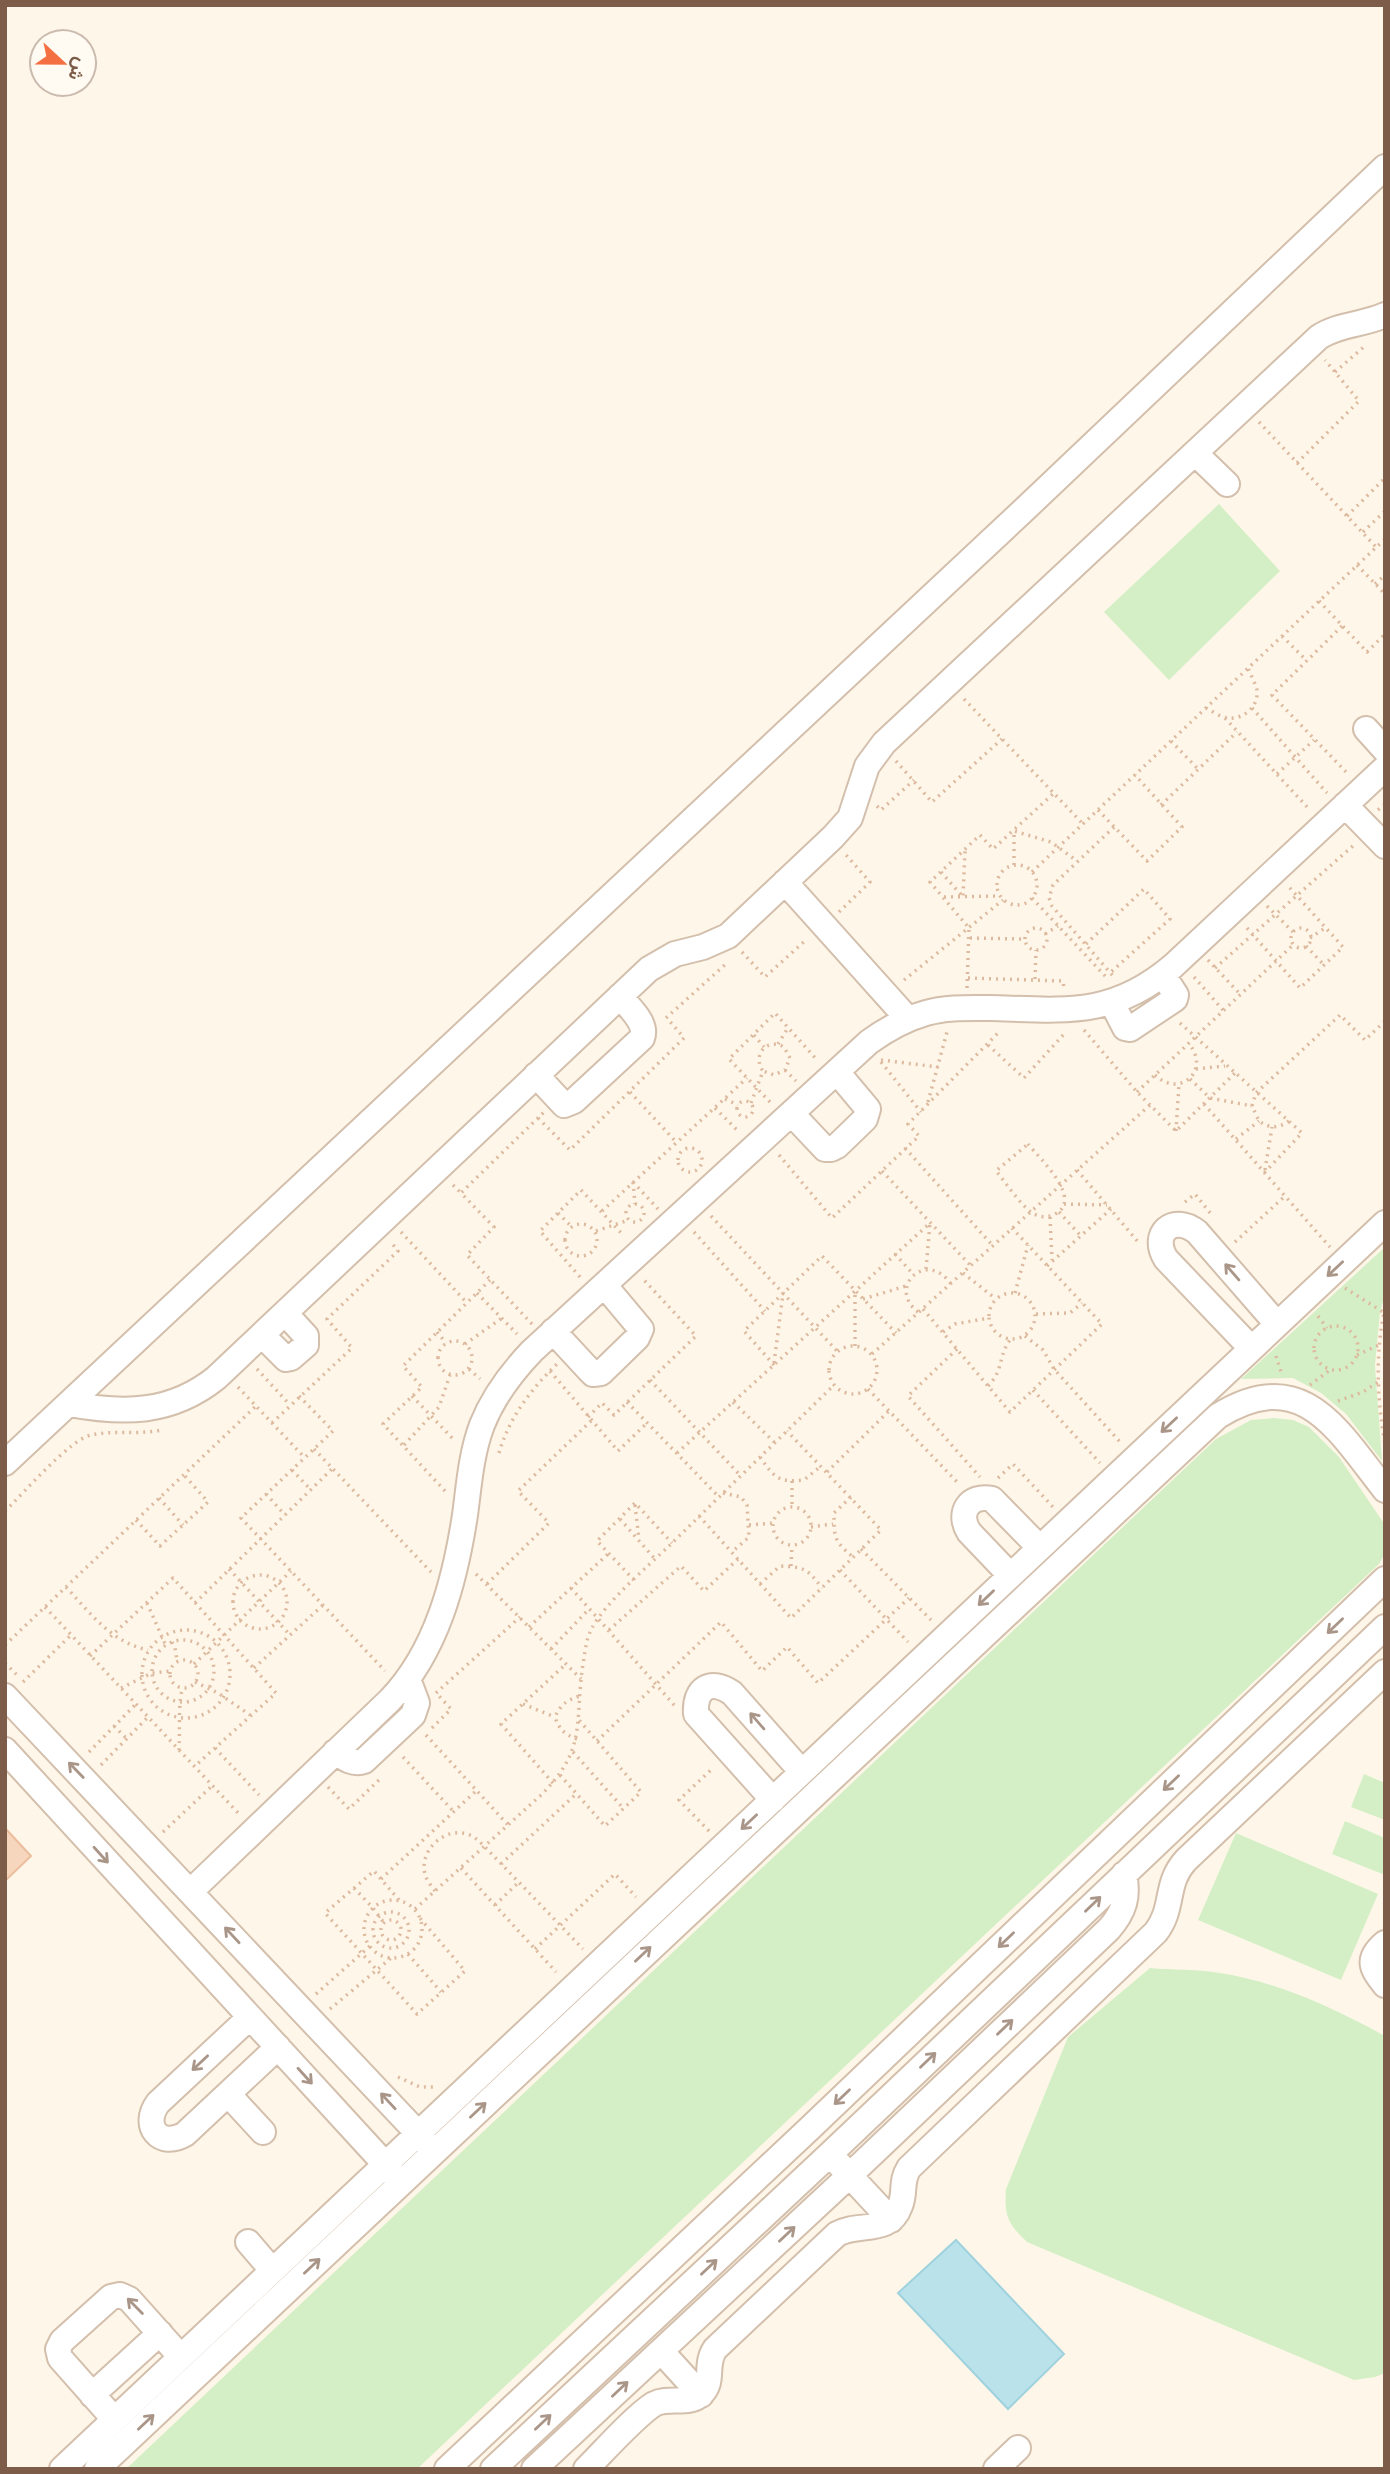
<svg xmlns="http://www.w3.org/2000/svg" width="1390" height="2474" font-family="'Noto Sans',Vazirmatn,sans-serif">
  <rect width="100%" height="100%" fill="#fef7e9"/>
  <!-- green -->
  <path fill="#d4efc5" d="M1219,504L1280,571L1169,680L1104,612Z
    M1385,1247V1294L1380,1312L1375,1365L1382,1461L1346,1414L1321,1393L1293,1378L1241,1379Z
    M1274,1418L1293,1420L1309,1427L1339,1457L1385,1525V1553L1379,1564L417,2469H126L1216,1439L1251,1420Z
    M1364,1774L1385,1783V1820L1351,1807Z
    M1345,1821L1385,1838V1875L1332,1854Z
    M1236,1833L1378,1894L1341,1980L1198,1920Z
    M1150,1968C1173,1970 1197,1969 1220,1973C1278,1982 1334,2008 1385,2036V2373L1375,2377L1354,2380L1027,2242C1008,2224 1004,2216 1006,2189L1068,2037Z"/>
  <!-- water -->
  <path fill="#bae2eb" stroke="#9fd2de" stroke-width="2" d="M956,2240L1064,2354L1008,2409L898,2293Z"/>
  <!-- building -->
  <path fill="#f7d6be" stroke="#ecbd9c" stroke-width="2" d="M5,1828L31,1856L5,1881Z"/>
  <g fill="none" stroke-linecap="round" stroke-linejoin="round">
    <!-- minor casing -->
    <g stroke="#d3bfac" stroke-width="28">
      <path id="minor" d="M1195,453L1227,484
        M1366,729L1385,750
        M1345,805L1385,846
        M785,882L908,1019
        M1112,1003L1125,1028L1130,1029L1175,999L1176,995L1163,975
        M536,1075L564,1105L574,1101L642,1038C648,1023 629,1008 620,996
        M792,1114L825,1149H831L837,1146L865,1119L868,1109L837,1072
        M553,1331L590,1371L593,1374L601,1373L637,1338L641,1329L605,1286
        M262,1335L286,1359L291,1358L306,1345V1336L285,1313
        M1251,1348L1166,1259C1150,1234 1173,1213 1197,1232L1277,1324
        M69,1404C124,1414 171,1414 216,1378L649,969L675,954L703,947L728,936L833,837L850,818L867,766L884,743L1319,337C1339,324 1363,325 1385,315
        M5,1463L1026,508L1385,167
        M1010,1575L969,1532C957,1513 969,1494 992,1499L1039,1547
        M5,1696L429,2145
        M5,1750L395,2175
        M335,1752C344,1758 353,1765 364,1761L413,1715L417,1703L408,1679
        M773,1800L696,1714C694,1688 711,1678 732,1693L802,1772
        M191,1891L390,1700C437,1651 455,1580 465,1515C469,1485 471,1454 482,1425C493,1397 511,1373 532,1351L869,1042C887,1029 905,1019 926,1013C947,1007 969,1008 990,1008C1064,1010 1112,1018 1173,966L1385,768
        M1385,1943C1366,1959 1371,1968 1385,1985
        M250,2017L158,2103C141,2126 160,2149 185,2134L278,2047
        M228,2094L263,2132
        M839,2164L891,2220
        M248,2242L272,2270
        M661,2351L701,2395
        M92,2395L160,2333
        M114,2419L60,2358L58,2349L62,2341L111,2297L120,2295L129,2299L180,2356
        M62,2469L1385,1223
        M97,2469L1218,1416C1303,1363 1338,1431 1385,1490
        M447,2469L809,2129L1385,1579
        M493,2469L830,2154L1385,1627
        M534,2469L850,2175L1109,1929C1124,1912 1129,1897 1124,1874
        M586,2469C604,2451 635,2416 654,2404C669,2396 689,2406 701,2394C715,2382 704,2365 715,2349L837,2234C858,2222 890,2235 900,2206C906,2192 900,2182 909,2168L1156,1932C1175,1907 1164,1884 1186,1860L1385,1672
        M996,2469L1018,2448"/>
    </g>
    <!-- path -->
    <path stroke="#ddba9f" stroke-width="3.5" stroke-dasharray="2 5" stroke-linecap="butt" d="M1335,372L1366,345
      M1259,422L1376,547
      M1297,463L1359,401L1325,360
      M1347,516L1385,478
      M1363,532L1385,511
      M1357,565L1385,594
      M1375,584L1385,575
      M1319,601L1367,652L1385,634
      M1342,626L1272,695L1348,774
      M1282,636L1307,661
      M964,699L1083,824
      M1206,708C1212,711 1220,717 1227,718C1243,720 1259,707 1257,690C1255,683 1251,675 1248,668
      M1252,708L1327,793
      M1225,718L1309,809
      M1171,741L1198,769
      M896,761L932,802L1002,739
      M1277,774L1314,740
      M1161,805L1237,732
      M877,806L881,810L914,780
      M1098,810L1147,861L1182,827L1135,775
      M1378,810L1385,804
      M1114,827L1053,885L1049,898L1052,906L1114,977
      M1014,865V831L1051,842L1077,861
      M997 885a20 20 0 1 1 40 0a20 20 0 1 1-40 0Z
      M941,872L963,897L965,851
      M1032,872L1385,539
      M944,897L1000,896
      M1032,898L1107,978
      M1267,906L1293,932
      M839,912L870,882L846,855
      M1247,928L1300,988L1343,947L1289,887
      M1025 939a11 11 0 1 1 22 0a11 11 0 1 1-22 0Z
      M1291 938a10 10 0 1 1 20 0a10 10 0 1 1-20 0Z
      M1045,934L1058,926
      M970,938L1025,939
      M1310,938L1325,928
      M1086,944L1144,889L1170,919L1111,972
      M1306,946L1324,965
      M742,952L765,977L807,939
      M1208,960L1240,994
      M1215,968L1355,844
      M1194,977L1223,1010
      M968,978L1063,981L1064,989
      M1035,979L1036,950
      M904,980L1003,900
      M967,988L969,928L930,882L980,835L993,849L1054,793
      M666,1018L728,962
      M1180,1023L1302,1133L1264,1173
      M1084,1030L1137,1092L1176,1131L1235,1073
      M754,1035L764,1047
      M778,1044L788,1028
      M988,1045L1024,1078L1065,1033
      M881,1060L938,1067
      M881,1062L921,1112
      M1196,1069L1225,1066
      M785,1070L796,1081
      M1155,1075C1180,1099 1211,1070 1189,1044
      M1190,1079L1210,1098L1252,1106
      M630,1092L677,1143
      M1137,1092L1293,945
      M725,1099L738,1105
      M737 1109a8 8 0 1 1 16 0a8 8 0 1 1-16 0Z
      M770,1102L729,1059L775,1013L818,1061
      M928,1102L947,1032
      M751,1103L763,1071C752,1056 766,1037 784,1047L790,1058L785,1070L774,1075L763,1071
      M1204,1104L1330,1247
      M715,1108L738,1131
      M538,1118L570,1150L684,1038L667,1018
      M1289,1121C1279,1128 1270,1129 1259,1121L1252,1106L1256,1093L1340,1015L1365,1040L1385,1021
      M1176,1131L1179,1084
      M1236,1139L1259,1121
      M1028,1144C1040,1159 1086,1201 1053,1215C1046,1218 1039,1217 1032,1213C1018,1202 1007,1184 996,1171Z
      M678 1160a12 12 0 1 1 24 0a12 12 0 1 1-24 0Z
      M905,1148L993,1246
      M779,1155L832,1218L919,1136L908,1124L1000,1031
      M1077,1170L1139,1243
      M1265,1170L1272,1127
      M882,1171L971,1266
      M633,1182L658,1209
      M633,1182L635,1204
      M453,1185L461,1193
      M1185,1202L1195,1194L1211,1214
      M1064,1204L1107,1205
      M626 1213a9 9 0 1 1 18 0a9 9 0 1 1-18 0Z
      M602,1211L747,1078
      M1059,1212L1081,1236
      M558,1213L571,1226
      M711,1216L837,1351
      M1050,1217L1052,1260
      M565 1240a16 16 0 1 1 32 0a16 16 0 1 1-32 0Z
      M596,1231L629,1220
      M401,1232L467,1303
      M694,1232L765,1311
      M1235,1242L1285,1196
      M895,1254L914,1275
      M1047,1266L1111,1209
      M926,1269L930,1223
      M963,1273L996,1299
      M580,1277L540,1231L581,1190L624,1236
      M1345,1288L1383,1312
      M989 1316a23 23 0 1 1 46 0a23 23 0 1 1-46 0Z
      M477,1293L517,1334
      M1015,1293L1028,1245
      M863,1299L906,1286
      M1385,1308C1375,1352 1377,1399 1385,1444
      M923,1309L1010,1412L1102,1324L1012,1228
      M918,1312C886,1287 927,1249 951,1284
      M1036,1314L1070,1313L1082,1303
      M1318,1316L1327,1328
      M532,1324L467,1255L494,1227L461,1193L544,1112
      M1314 1348a22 22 0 1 1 44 0a22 22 0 1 1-44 0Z
      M437,1332L446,1343
      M943,1332L955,1324L989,1318
      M1025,1336L1043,1350L1054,1369L1121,1443
      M438 1358a17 17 0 1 1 34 0a17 17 0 1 1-34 0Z
      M465,1344L502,1318
      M829 1370a24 24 0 1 1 48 0a24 24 0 1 1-48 0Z
      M855,1346V1292
      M957,1349L908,1396L980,1477
      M872,1354L1150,1105
      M1357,1355L1379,1345
      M1276,1356L1282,1375
      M774,1363L783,1294
      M774,1365L744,1331L822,1256L896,1333
      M257,1369L290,1405
      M469,1369L480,1379
      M550,1371L618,1451L647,1423
      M650,1380L740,1475
      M1310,1385L1331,1369
      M988,1386C1004,1370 998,1356 1010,1340
      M238,1387L305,1458
      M868,1389L959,1484
      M1033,1390L1100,1463
      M299,1396L333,1431L241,1518L385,1671
      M412,1396L455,1441
      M1338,1401L1363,1392L1378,1382
      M627,1402L719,1497
      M733,1402L774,1442
      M588,1417L602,1403L614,1415L696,1336L644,1280
      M272,1423L352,1348L327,1319L398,1251L391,1242
      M404,1445L439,1407L450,1375
      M314,1449L431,1572
      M499,1453C509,1418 531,1389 557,1364
      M677,1453L930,1223
      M760,1457C774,1477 778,1483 804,1480L821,1466
      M292,1470L311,1490
      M827,1472L889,1411
      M998,1478L1013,1464L1054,1508
      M792,1481V1507
      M445,1491L383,1424L422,1387L403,1366L490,1280
      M723,1493L741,1497L747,1505L749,1537L732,1552
      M266,1494L285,1515
      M851,1497L834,1513C834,1538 834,1541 853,1557
      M159,1498L183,1525
      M635,1505L639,1539
      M773 1526a19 19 0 1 1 38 0a19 19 0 1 1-38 0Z
      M5,1511C23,1494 70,1439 91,1435C114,1430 138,1435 162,1430
      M699,1516L791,1618L881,1530L787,1431
      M620,1519L655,1559
      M136,1520L160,1546L208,1502L184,1475
      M749,1525L774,1523
      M811,1527L833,1524
      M861,1549L931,1620
      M791,1566L792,1545
      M229,1569L290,1635
      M840,1570L908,1642
      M476,1574L581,1679
      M233 1602a27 27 0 1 1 54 0a27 27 0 1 1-54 0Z
      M634,1580L597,1541L635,1503L672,1543
      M487,1584L549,1523L518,1491L591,1421
      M760,1584L780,1566C804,1567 807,1568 822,1588
      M66,1587C90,1613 112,1643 148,1650
      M571,1588L675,1706
      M147,1603L166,1646
      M195,1603L333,1468
      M45,1607L240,1815
      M529,1627L609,1553
      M142 1674a44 44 0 1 1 88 0a44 44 0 1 1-88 0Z
      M609,1630L681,1566L704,1591L738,1559
      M152 1671a31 31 0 1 1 62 0a31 31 0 1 1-62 0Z
      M172,1642L175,1648L177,1660
      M5,1645L256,1406
      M551,1649L589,1609
      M90,1656L173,1578L276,1693L195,1766
      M170 1674a14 14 0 1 1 28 0a14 14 0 1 1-28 0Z
      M5,1663L18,1676
      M194,1664L291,1571
      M254,1668L323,1605
      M23,1682L71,1635
      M195,1682L218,1693L250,1715
      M121,1688L152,1673L170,1671
      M436,1693L520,1617
      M523,1704L555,1717
      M114,1726L127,1739
      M432,1728L451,1709L439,1696
      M426,1735L508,1825
      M577,1739C564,1734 559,1729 555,1717C561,1704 567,1700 580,1696
      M597,1741L721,1622L762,1671L787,1647L818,1683L909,1598
      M215,1748L259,1795
      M179,1750C180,1736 178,1697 183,1688
      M89,1752L136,1704
      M573,1752L623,1808
      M403,1757L454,1812
      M101,1765L148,1717
      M560,1775L605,1826L641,1792L579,1720
      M553,1783L501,1724L566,1664
      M328,1787L349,1809L382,1777
      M709,1831L679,1800L713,1768
      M163,1832L213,1785
      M501,1864L576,1794
      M461,1868L556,1972
      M381,1879L476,1791
      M354,1888L373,1908L384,1923
      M435,1891C432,1887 428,1882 426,1877C416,1851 447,1823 472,1836C477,1839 481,1843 485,1847L583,1949
      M399,1900L374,1871L325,1913L417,2014L465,1971L419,1917
      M364 1929a29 29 0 1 1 58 0a29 29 0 1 1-58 0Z
      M495,1905L519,1882
      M415,1909L540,1796C588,1749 574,1724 583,1664C585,1652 586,1639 592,1628C605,1603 648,1566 669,1546C724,1492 779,1439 834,1385
      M373 1930a18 18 0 1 1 36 0a18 18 0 1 1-36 0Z
      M381 1930a10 10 0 1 1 20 0a10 10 0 1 1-20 0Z
      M535,1949L615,1874L636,1897
      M408,1954L441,1992
      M316,1994L370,1946
      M330,2009L391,1958
      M398,2077L420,2087H437"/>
    <!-- minor -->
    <use href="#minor" stroke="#fff" stroke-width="24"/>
  </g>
  <!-- one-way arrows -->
  <defs><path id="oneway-shaft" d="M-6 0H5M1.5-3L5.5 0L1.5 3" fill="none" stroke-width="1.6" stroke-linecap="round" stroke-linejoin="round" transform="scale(1.75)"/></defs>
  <g stroke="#aa9689">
    <use href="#oneway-shaft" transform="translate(1335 1269) rotate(137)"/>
    <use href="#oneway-shaft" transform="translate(1232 1272) rotate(-131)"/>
    <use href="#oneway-shaft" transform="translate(1169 1425) rotate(137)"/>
    <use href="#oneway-shaft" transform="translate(986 1598) rotate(136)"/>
    <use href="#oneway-shaft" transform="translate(1335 1626) rotate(136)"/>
    <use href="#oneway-shaft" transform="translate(757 1721) rotate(-131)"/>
    <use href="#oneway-shaft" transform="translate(76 1770) rotate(-134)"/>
    <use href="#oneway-shaft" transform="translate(1171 1783) rotate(136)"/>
    <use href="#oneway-shaft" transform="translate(749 1822) rotate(137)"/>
    <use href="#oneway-shaft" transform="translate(101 1855) rotate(48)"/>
    <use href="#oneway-shaft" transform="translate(1093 1904) rotate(-44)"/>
    <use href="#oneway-shaft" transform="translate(232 1935) rotate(-133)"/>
    <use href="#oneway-shaft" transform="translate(1006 1940) rotate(136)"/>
    <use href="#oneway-shaft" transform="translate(643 1954) rotate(-43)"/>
    <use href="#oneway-shaft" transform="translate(1005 2027) rotate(-44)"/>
    <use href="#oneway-shaft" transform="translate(928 2060) rotate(-44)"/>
    <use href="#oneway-shaft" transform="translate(200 2063) rotate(137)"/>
    <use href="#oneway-shaft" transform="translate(305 2076) rotate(48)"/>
    <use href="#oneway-shaft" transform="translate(842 2097) rotate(136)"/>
    <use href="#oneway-shaft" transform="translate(388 2101) rotate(-133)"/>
    <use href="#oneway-shaft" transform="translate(478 2110) rotate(-43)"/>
    <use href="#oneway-shaft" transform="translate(787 2234) rotate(-43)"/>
    <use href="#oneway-shaft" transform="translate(312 2266) rotate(-43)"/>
    <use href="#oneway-shaft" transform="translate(709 2267) rotate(-43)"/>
    <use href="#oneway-shaft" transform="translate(135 2306) rotate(-135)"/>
    <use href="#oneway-shaft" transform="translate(620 2389) rotate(-43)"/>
    <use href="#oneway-shaft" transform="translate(146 2422) rotate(-43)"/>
    <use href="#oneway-shaft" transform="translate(543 2422) rotate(-43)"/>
  </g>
  <!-- border -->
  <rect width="1390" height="2474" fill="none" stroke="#7d5d49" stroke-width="14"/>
  <!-- north arrow -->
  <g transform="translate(63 63) rotate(112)"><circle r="33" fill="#fffaf2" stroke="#cbbbae" stroke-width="2"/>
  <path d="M0-5L12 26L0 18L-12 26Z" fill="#f47043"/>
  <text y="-10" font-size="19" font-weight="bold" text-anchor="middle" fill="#7d5d49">ش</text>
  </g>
</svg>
